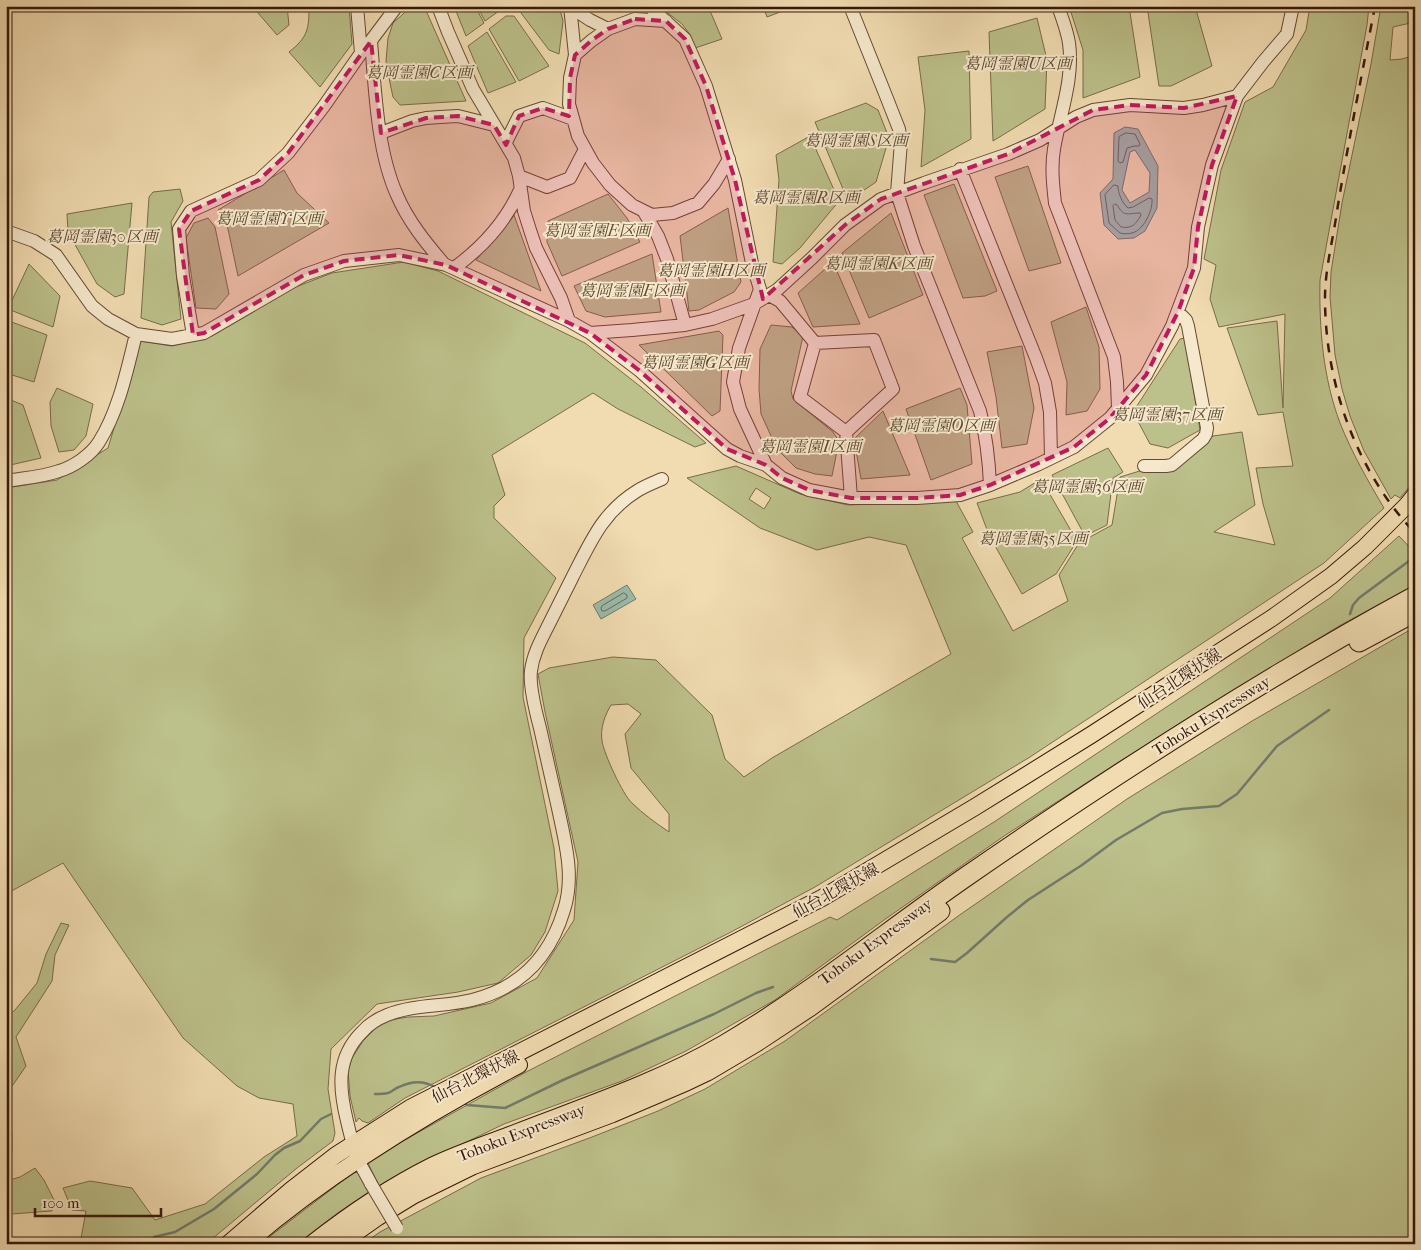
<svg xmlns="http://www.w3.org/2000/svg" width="1421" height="1250" font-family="'IM FELL French Canon','Noto Serif JP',serif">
  <rect width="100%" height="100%" fill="#f1dcb1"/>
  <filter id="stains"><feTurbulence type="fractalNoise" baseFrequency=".004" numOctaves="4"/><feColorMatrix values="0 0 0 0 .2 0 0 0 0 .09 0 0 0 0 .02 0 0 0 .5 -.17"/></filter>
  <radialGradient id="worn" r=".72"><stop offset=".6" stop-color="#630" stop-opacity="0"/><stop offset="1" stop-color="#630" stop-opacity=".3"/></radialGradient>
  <!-- green -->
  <path fill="#bcc08a" stroke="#786c4a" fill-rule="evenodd" d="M252,6H287L289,25L277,35Z
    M309,6H349L352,44L320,87L289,52C308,37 309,29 309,6Z
    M412,6H424L466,101L400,105L393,97L390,83L386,61L388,38L393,23Z
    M454,6H475L484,23L466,36Z
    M477,6H506L485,21Z
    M520,6H559L563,21L559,54L549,50L521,13Z
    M591,6H627C613,12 606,12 591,6Z
    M659,6H708L722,39L695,48L689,33L682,24Z
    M763,6H796L767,17Z
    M1069,6H1129L1140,77L1083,98V50Z
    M1147,6H1195L1212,66L1171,86H1159Z
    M1310,6H1369L1367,25L1320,280C1319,328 1323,378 1340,423C1352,453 1368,481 1384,508L1324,563L1030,757L815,887L731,932L405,1098L368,1123L362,1121L359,1118L356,1122L350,1096L348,1070L352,1058L363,1041L377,1027L390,1020L408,1017L434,1016L491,1003L537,978L574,920L578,862L545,712L538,674L549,668L613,657L656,660L712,715L725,759L744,777L772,758L951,654L906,545L869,537L817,550L760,528L687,478L736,466L800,494L848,505L956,501L973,532L962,538L1013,631L1068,601L1059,575L1079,543L1112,525L1120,477L1143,470L1173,468L1213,436L1242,432L1255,505L1214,532L1275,545L1263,504L1256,468L1293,466L1283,412L1258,415L1227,328L1277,321L1283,408L1285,314L1219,327L1210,299L1216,265L1204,259L1221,170L1245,102L1273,87L1306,30ZM756,488L771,498L764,509L749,499ZM628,704L641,714L625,734L631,768L669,814V832C656,823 643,814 632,803C623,795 604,754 602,741C600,728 605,715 611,705Z
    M1381,6H1415V22L1393,27L1390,60L1402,59L1415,55V480L1400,498L1395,495L1391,499L1364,451L1350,416L1342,389L1335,355L1330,297L1331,272L1342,203L1371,64Z
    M506,16H514L549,66L519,81L489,29Z
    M1037,18L1047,60L1045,109L993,141L989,32Z
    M487,32L516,82L488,93L468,46Z
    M969,51L971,139L921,167L925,110L918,57Z
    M866,103L878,110L889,138L876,182L848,201L815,122Z
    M810,136L839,201L800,248L782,264L773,262L779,180L776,155Z
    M1028,166L1061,263L1029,271L995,177Z
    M284,170L297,193L329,223L238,276L228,229L218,210Z
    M954,184L997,291L985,296L963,298L924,195Z
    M180,189L183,201L171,222L181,319L162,325L141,318L149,197L153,192Z
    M608,194L627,218L640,242L562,276L547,242L548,221Z
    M132,203L124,294L115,297L97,284L68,232L67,214Z
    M728,208L741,282L734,292L699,310L689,311L680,236Z
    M891,213L923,295L869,318L842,253Z
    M514,215L541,291L476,260Z
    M208,218L215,227L229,294L216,309L196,308L186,238L194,223Z
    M652,254L661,312L605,317L586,311L574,286Z
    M404,262L438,271L585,343L641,387L706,443L695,447L618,409L593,393L492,455L505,495L494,506V518L556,578L524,638L523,697L554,848L558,891L545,932L531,955L498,983L458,992L377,1004L331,1049L328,1089L335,1133L333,1141L297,1168L206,1244H80L86,1211L72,1210L63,1188L90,1181L132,1188L155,1220L205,1204L264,1157L297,1136L293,1104L259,1098L237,1086L183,1038L63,863L6,894V488L57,480L108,448L140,341L172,346L212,336L293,288L332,273Z
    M833,262L860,324L813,327L798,293Z
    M29,264L60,296L53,327L8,309Z
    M1086,307L1099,347L1100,389L1087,411L1066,415L1067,382L1051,322Z
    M6,320L47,335L34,382L6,373Z
    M771,325L792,327L803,336L791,391L793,399L833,432L839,441L832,476L815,474L796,468L777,449L761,414L759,389L760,349Z
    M719,331L723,335L720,411L712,416L639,345Z
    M1185,338L1200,430L1168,448L1150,444L1133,412L1180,339Z
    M1022,346L1034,408L1027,444L1002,448L996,397L987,352Z
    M57,388L93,404L86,436L74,450L59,452L51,426L50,402Z
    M960,388L967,405L972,464L931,480L906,409Z
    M6,398L23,405L41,458L6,466Z
    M883,411L910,475L861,479L854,439Z
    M1108,448L1123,472L1113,478L1107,525L1085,536L1052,475Z
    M1041,479L1077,541L1056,574L1022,594L989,535L977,503L1020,492Z
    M1399,536L1415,553V585L1339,626L1117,763L1004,836L884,920L775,1000L686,1051L622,1081L504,1124L400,1174L379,1186L367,1161L528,1071L830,917L837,920L994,822L1330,598Z
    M1415,627V1244H363L380,1232L481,1178L592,1137L658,1111L705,1089L785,1041L961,914L1127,799L1252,721Z
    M61,923L69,925L55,955L52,981L16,1037L26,1066L6,1095V1018L15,1010L37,983L46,954Z
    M12,1132V1152L6,1155V1138Z
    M35,1168L44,1180L54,1200L52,1211L12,1214H6V1181L20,1177Z
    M354,1172L359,1173L369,1192L339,1212L297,1244H260Z"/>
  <!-- water -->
  <path fill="#9bbcac" stroke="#727a6b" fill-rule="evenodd" d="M1125,127L1138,129L1158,166L1157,208L1145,231L1134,238L1118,239L1104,225L1100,193L1113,179L1114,133ZM1135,150L1150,173L1149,192L1130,203L1122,190L1130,152Z
    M627,585L636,599L601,619L593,605Z"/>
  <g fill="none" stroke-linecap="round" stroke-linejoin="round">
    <!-- shore -->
    <path stroke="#686a5b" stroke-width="1" d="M1126,133L1135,134L1140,144L1139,146H1134L1127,148L1123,162L1120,163L1118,161L1119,137Z
      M1114,185L1118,186C1118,193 1122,203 1128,208L1133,207L1149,198L1152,199C1153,210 1144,230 1132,233C1129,234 1123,234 1120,233L1109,223L1105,195Z
      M1115,204L1117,205C1125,218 1128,213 1140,213L1141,215C1136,224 1132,229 1121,227L1115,220L1113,206Z
      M624,593L627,595V598L605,611H602L601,608L602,606Z"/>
    <!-- stream -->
    <path stroke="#727a6b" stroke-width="2.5" d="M1350,614L1353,605L1359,598L1409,561
      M931,959L955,962L967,953L1007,917L1028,900L1082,865L1116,840L1162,813L1182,809L1219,806L1237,794L1277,746L1329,710
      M375,1094C379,1094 384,1094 388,1093C392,1092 395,1088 399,1087C411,1081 423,1080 435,1087
      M462,1102L467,1105L505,1108L563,1080L714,1014L756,993L773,987
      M154,1237L175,1232L214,1209L257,1174L275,1155L284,1148L300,1141L321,1119L331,1114"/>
    <!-- minor casing -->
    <g stroke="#644934" stroke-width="14">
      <path id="minor" d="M438,6L448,32L473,89L514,158L519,176L524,211L530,230L536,248L561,298L569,321
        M570,6L575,55
        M649,6L685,39L706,86L735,180L752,263L760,289L739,348L733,382L740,409L766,465
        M850,6L886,96L899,129L901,142L897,193L914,246L980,411C986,436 989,459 990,485
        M1058,6C1062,18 1067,30 1069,43C1074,79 1060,114 1054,149C1051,167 1053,185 1055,203L1114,357L1117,382L1118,408
        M570,7L590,20L608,29
        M666,21L635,19L608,29L591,41L575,55L570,78L569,104L578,136L593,163L610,185L632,205L652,215L673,213L698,203L714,184L729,159
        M371,41C375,89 377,151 397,195C408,221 426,243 444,264
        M367,46L397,6
        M381,133L412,121L426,118L440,117L458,116L494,125
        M506,142L519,116L543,108L573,119
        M960,169L1036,358L1045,383L1050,412L1051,458
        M519,176L547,187L570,178L585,149
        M644,212L658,236L667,259L685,325
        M6,231L34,241L56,255L92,306L108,319L136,334L172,339L204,333L304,275L344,261L399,255L446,265L569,321L590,333L640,371L727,449L740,456L766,465L782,478L809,490L851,498H917L960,495L990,485L1037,465L1074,447L1110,418L1146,375L1172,326L1194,268L1198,227L1212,165L1237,96L1263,62L1287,34L1293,6
        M454,268C483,247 505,223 520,190
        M769,295L780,301L815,343L800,397L846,432L851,498
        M590,333L632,330L685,325L712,319L754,304L777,290L812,258L845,225L881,199L924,183L1008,154L1040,140L1076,117L1093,110L1130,105L1184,108L1203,105L1237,96
        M193,335L183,276L179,229L191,211L259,180L288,153L324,106L361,53L357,6
        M815,343L874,340L893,389L846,432
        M1144,466H1166L1172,465L1203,439L1206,434L1207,428L1188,326L1186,320L1178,312
        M6,481C24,478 42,477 59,471C73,467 91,455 99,442C119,410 127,370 136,334
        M371,1184C367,1176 362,1168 358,1160C353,1147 350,1134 347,1121C339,1088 336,1058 362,1032C369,1024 377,1019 387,1015C414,1004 444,1007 472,1000C520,988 550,957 564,910C575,876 565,842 558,808C552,781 546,755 540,728C536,713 529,686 531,671C533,654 541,640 549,624C557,608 565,592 573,576C591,541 603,512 637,491C645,486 653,483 662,479"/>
    </g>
    <!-- major casing -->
    <g stroke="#35180a" stroke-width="18">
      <path id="major" d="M228,1244L291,1190L336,1155L410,1108L822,898L975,807L1091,735L1272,618L1331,576L1365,547L1407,505L1415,495
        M246,1244C329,1173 422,1116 519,1065"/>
    </g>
    <!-- highway casing -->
    <g stroke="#35180a" stroke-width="21">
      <path id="highway" d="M1359,642L1415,612
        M314,1244C351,1215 391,1188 433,1167C458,1155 485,1146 511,1136C583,1108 657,1084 724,1045C809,995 886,932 967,876C1112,776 1260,680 1415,596
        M337,1244L377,1216L413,1194L472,1165L611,1113L686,1081L707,1071L756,1042L809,1007L940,911"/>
    </g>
    <!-- minor -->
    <use href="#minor" stroke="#f6e8cc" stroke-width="12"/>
    <!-- major -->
    <use href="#major" stroke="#f1dcb1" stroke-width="16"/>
    <!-- highway -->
    <use href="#highway" stroke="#f1dcb1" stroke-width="19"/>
    <!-- rail -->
    <path stroke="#35180a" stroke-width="2.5" stroke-dasharray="9 9" stroke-linecap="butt" d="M1375,6C1362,74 1348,143 1337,211C1333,240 1325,269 1325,298C1325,383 1356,471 1415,533"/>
    <!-- minor-bridge casing -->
    <g stroke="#644934" stroke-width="14" stroke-linecap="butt">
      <path id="minor-bridge" d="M371,1184L397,1228"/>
    </g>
    <!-- minor-bridge -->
    <use href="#minor-bridge" stroke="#f6e8cc" stroke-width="12"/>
  </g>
  <!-- marked area -->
  <path fill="#c2185b" fill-opacity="0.2" stroke="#c2185b" stroke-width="4" stroke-dasharray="10 6" stroke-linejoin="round" d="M635,19L666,21L685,39L706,86L735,180L763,299L845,225L881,199L1008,154L1093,110L1130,105L1184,108L1237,96L1212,165L1198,227L1194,268L1178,312L1146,375L1110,418L1074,447L990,485L960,495L917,498H851L809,490L782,478L766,465L727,449L640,371L590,333L446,265L399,255L344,261L304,275L204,333L193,335L179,229L191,211L259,180L288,153L371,41L381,133L426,118L458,116L494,125L506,145L519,116L543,108L569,116L570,78L575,55L591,41L608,29Z"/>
  <g text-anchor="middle" stroke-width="4" stroke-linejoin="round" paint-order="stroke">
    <!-- park labels -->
    <g font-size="16" font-style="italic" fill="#5e4a30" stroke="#f6e8cc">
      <text x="1018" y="69">葛岡霊園U区画</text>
      <text x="419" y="78">葛岡霊園C区画</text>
      <text x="856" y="146">葛岡霊園S区画</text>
      <text x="806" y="203">葛岡霊園R区画</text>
      <text x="269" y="224">葛岡霊園Y区画</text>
      <text x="597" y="236">葛岡霊園E区画</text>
      <text x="102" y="242">葛岡霊園30区画</text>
      <text x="878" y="269">葛岡霊園K区画</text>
      <text x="711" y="276">葛岡霊園H区画</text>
      <text x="632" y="296">葛岡霊園F区画</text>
      <text x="695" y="368">葛岡霊園G区画</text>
      <text x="1167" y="420">葛岡霊園37区画</text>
      <text x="941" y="431">葛岡霊園O区画</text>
      <text x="810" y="452">葛岡霊園I区画</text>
      <text x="1087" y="492">葛岡霊園36区画</text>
      <text x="1033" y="544">葛岡霊園35区画</text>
    </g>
    <!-- street labels -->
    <g font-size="16" fill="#35180a" stroke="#f6e8cc">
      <text transform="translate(1179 678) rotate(-33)" y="6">仙台北環状線</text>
      <text transform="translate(1211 715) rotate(-32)" y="6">Tohoku Expressway</text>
      <text transform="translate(835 890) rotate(-29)" y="6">仙台北環状線</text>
      <text transform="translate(875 941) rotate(-36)" y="6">Tohoku Expressway</text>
      <text transform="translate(475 1076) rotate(-27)" y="6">仙台北環状線</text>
      <text transform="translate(521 1132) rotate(-21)" y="6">Tohoku Expressway</text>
    </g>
  </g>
  <!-- margin -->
  <rect width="1421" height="1250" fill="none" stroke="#f1dcb1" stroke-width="25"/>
  <rect x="8" y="8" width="1406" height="1235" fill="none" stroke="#35180a" stroke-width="2.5"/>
  <rect x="12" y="12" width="1396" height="1225" fill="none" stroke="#35180a"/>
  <!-- scale -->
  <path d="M35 1208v8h126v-8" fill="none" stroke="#35180a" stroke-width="2.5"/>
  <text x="42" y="1208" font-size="15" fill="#35180a" stroke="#f6e8cc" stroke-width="4" paint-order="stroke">100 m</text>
  <rect width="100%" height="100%" filter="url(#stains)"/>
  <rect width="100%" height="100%" fill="url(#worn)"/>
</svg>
